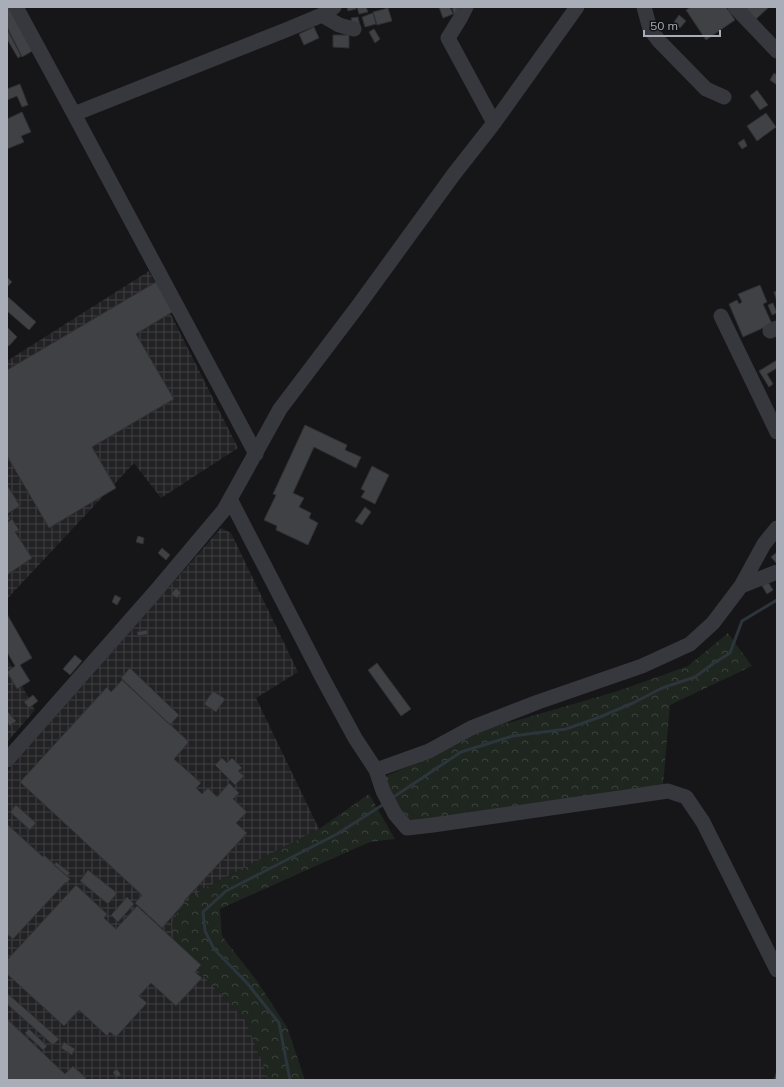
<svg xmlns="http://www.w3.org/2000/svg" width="784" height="1087" font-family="Mulish,sans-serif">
  <defs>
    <pattern id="industrial-grid" width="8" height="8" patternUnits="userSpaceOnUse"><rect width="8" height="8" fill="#222225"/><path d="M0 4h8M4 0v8" fill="none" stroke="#3f3f43"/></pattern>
    <pattern id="forest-crowns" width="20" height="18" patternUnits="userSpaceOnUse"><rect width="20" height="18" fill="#1e261f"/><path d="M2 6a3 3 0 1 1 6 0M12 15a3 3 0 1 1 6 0" fill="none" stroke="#3c433d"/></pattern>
  </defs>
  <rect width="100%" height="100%" fill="#161618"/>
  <!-- industrial -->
  <path fill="url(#industrial-grid)" d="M149,271L238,448L161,498L134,463L7,599V361Z
    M221,528L231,533L298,672L256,698L319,829L203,889L174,945L246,1021L269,1080H7V771Z
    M7,658L35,710L7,742Z"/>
  <!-- forest -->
  <path fill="url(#forest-crowns)" d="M728,633L752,666L670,705L663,786L412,821L400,811L384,777L432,756L480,731L618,691L688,666Z
    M369,794L395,839L370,842L320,864L220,909L222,936L257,981L287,1027L305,1080H269L246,1021L174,945L172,923L182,905L203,889L319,829Z"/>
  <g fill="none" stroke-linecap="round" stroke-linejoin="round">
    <!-- stream -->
    <path stroke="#2c353c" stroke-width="3" d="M392,798L461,752L513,736L566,729L600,717L633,703L662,688L695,677L714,663L730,653L742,621L777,600
      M290,1080L279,1023L247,983L214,949L205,931L203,912L226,891L337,834L384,804"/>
  </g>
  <!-- building -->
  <path fill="#404145" stroke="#303034" d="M7,7H15L36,49L22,57L7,27Z
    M347,7H356V9L348,11Z
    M357,7H366L368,12L359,14Z
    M439,7H450L453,14L443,18Z
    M452,7H462L454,15Z
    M691,7H726L735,20L706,40L686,10Z
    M748,7H769L755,20L746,9Z
    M388,8L392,21L377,25L373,12Z
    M373,13L376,24L365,27L362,17Z
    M679,15L686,21L680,28L674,22Z
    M358,17L360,26L353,28L351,18Z
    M314,27L319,38L304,45L299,34Z
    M7,29L21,56L18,58L7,39Z
    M374,29L380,39L375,43L369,32Z
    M333,35H349V48L333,47Z
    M774,73L777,75V85L770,80Z
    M20,84L28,105L22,107L17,96L7,100V89Z
    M757,90L768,105L760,110L750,96Z
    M22,112L31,132L21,136L24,142L7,149V119Z
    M766,113L776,127L757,141L747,126Z
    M744,139L747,146L742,149L738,143Z
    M7,277L12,282L7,287Z
    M156,282L174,311L136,334L174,399L92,447L116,488L49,528L7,456V370Z
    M760,285L767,302L763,304L772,324L743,337L729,304L737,300L739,304L742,302L738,294Z
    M777,291V302L774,292Z
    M7,296L36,322L29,330L7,311Z
    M773,303L777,313L772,315L768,305Z
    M7,327L17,337L9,346L7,344Z
    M777,360V368L767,374L773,384L769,387L759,371Z
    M305,425L347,445L345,450L361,457L356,468L314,447L293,493L304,498L299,507L311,513L309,518L318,523L308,545L276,530L277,526L264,520L276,495L273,494Z
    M372,466L389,475L375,504L361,497L365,491L361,489Z
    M7,485L20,506L7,514L10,519L7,521Z
    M365,507L371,512L362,525L355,521Z
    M12,519L19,530L15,532L32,558L7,575V523Z
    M138,536L144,538L143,544L136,542Z
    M162,548L170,555L166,560L158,553Z
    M777,552V564L771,557Z
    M768,582L773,590L767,594L762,586Z
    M176,588L181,593L177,598L171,594Z
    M115,595L121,598L117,605L112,602Z
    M7,614L32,658L20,665L30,681L17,689L7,672L15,666L7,652Z
    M147,630L148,634L138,636L137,632Z
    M75,655L82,661L70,675L63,669Z
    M377,663L411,709L401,716L368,670Z
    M130,668L179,715L170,725L121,678Z
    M122,680L189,742L174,759L201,783L196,788L202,794L208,788L217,797L229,783L239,793L233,799L247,812L236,823L247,833L184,901L185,902L162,928L135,903L142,895L20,782L107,687L111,692Z
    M213,691L225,699L216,712L204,704Z
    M33,695L38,701L29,708L24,702Z
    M7,711L16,721L10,726L7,722Z
    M222,758L227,763L232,758L242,768L238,771L244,776L235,785L215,765Z
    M16,805L36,823L30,830L10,812Z
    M7,824L43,857L44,855L70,879L67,883L66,882L13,939L7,934Z
    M56,862L70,873L67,876L54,865Z
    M88,870L117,893L108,904L80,881Z
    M76,885L107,914L104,918L116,929L137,906L201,965L195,972L202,978L176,1006L151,983L139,996L147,1003L116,1037L110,1032L107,1036L79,1010L64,1026L7,974V960Z
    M127,897L134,904L118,922L111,915Z
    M7,993L59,1039L53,1045L7,1004Z
    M7,1019L65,1074L73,1066L86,1078L85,1080H7Z
    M29,1029L47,1046L43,1050L25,1033Z
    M64,1042L75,1049L72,1055L61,1048Z
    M117,1069L121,1075L116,1078L113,1072Z
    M777,1070V1080H774Z"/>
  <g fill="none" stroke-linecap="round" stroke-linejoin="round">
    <!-- minor -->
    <path stroke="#37383d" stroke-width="15" d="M16,7L74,114L256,454
      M466,7L461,17L448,38L494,123
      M644,7L650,29L659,41L706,89L724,97
      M735,7L777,51
      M322,15L339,25L354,29
      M74,114L286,30L322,15L334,7
      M721,316L777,432
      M770,331L777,328
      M230,499L322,677L355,738L376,770L383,791L395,814L407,828L433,825L668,791L686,797L703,822L777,970
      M741,586L777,572
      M7,760L155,592L224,510L280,409L358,306L454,174L494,123L577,7
      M376,770L429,751L471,728L538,702L642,666L690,644L713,623L741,586L764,544L777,528"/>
  </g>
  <!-- border -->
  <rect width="784" height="1087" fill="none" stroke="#a8adb8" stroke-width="16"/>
  <!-- scale -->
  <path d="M644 30v6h76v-6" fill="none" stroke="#a8adb8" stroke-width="2"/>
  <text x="650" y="30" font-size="12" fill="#a8adb8" stroke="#111113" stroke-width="3" paint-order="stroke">50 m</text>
</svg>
